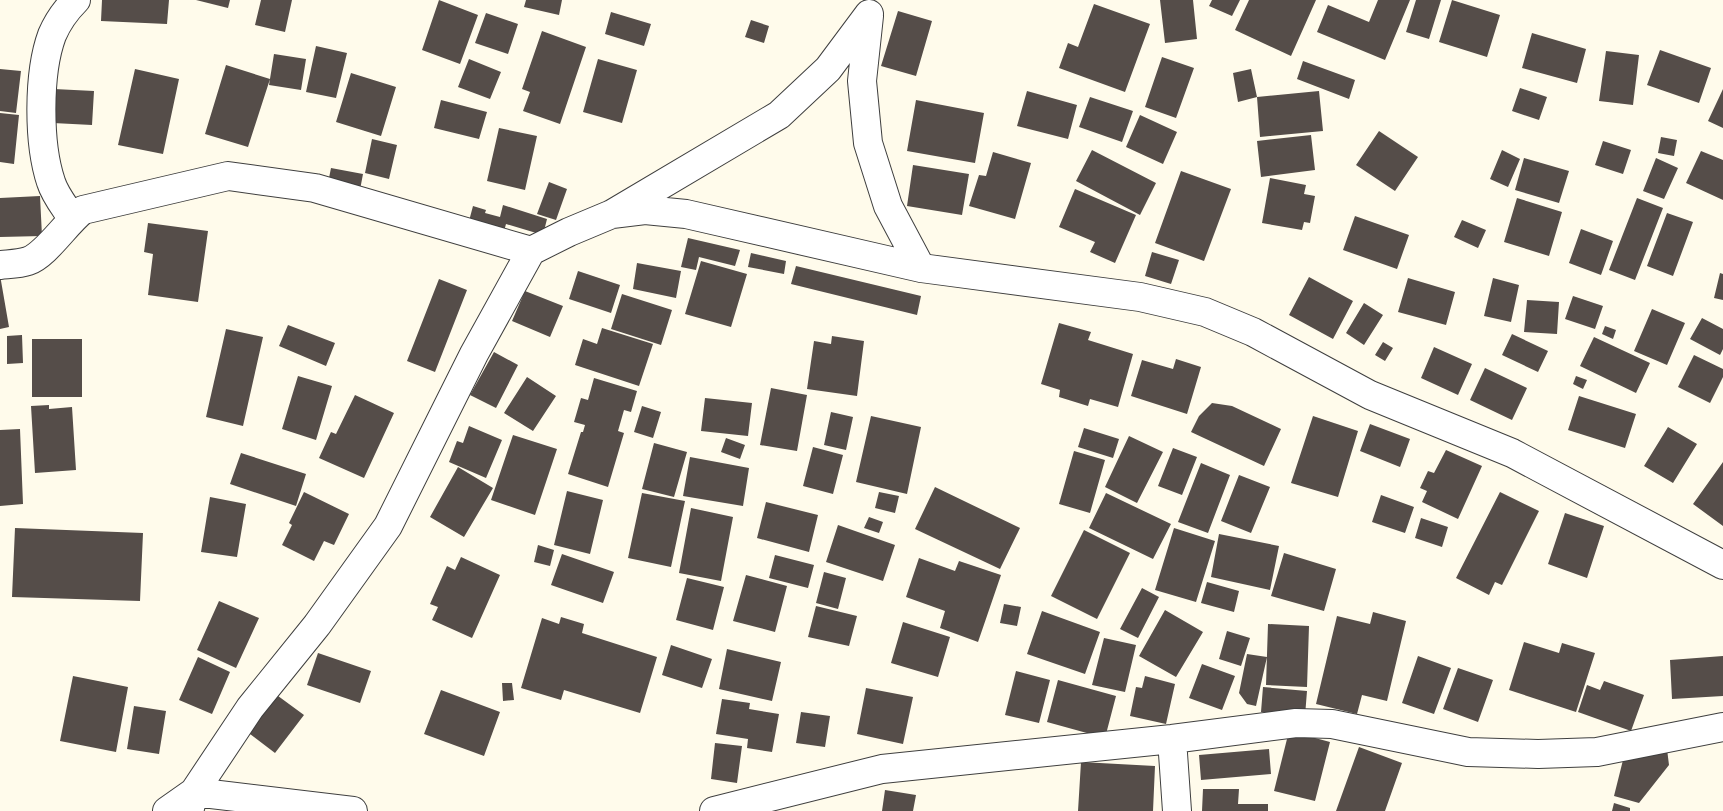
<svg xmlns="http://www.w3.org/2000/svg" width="1723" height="811" font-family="'Zilla Slab',serif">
  <rect width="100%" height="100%" fill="#fffbeb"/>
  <!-- building -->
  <path fill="#554d49" d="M102,0H169L167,24L101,21Z
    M196,0H230L228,8Z
    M261,0H292L285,32L255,25Z
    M439,0L478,15L460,64L422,50Z
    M526,0H562L559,15L524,7Z
    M1160,0H1193L1197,39L1165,43Z
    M1212,0H1240L1232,16L1209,6Z
    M1249,0H1316L1291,56L1235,30Z
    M1378,0H1410L1385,60L1317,32L1328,5L1369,22Z
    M1416,0H1441L1429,39L1406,32Z
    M1452,0L1500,15L1487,57L1439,42Z
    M1094,4L1150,24L1125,92L1059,68L1068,43L1078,47Z
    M898,11L932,21L916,76L881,66Z
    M611,12L651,24L644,46L605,34Z
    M486,13L518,24L508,54L475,43Z
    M751,20L769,26L764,43L745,37Z
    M542,31L586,47L560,124L523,111L530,92L522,89Z
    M1532,33L1586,49L1577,83L1522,68Z
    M316,46L347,53L336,98L306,92Z
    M1660,50L1711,68L1699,103L1647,85Z
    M1606,51L1639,55L1633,105L1599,101Z
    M274,54L306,59L301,90L269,85Z
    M1162,57L1194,68L1176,118L1145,107Z
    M469,59L501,72L490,99L458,87Z
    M598,59L637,70L622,123L583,112Z
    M1303,61L1355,80L1349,99L1297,79Z
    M226,65L270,79L248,147L205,134Z
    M0,69L21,71L16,113L0,111Z
    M135,69L179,79L163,154L118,145Z
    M1251,69L1257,97L1319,91L1323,131L1260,137L1257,97L1238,102L1233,73Z
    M351,73L396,87L381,136L336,122Z
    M1520,88L1547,97L1539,120L1512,111Z
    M54,89L94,91L92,125L53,123Z
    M1723,89V128L1708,121Z
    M1027,91L1077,105L1068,139L1017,126Z
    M1090,97L1133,111L1122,142L1079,127Z
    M441,100L487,112L479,139L434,128Z
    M916,100L984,113L975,163L907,151Z
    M0,113L19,115L14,164L0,162Z
    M1140,115L1177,132L1163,164L1126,147Z
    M499,128L537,136L525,190L487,181Z
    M1379,131L1418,157L1395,191L1356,165Z
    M1311,135L1315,170L1261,177L1257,141Z
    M1661,137L1677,140L1674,156L1658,153Z
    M372,139L397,145L389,179L365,173Z
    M1603,141L1631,150L1623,174L1595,165Z
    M1092,150L1156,183L1140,215L1076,181Z
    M1502,150L1520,159L1508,187L1490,179Z
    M1701,151L1723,160V200L1686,183Z
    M993,152L1031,163L1015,219L969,206L979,175L986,176Z
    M1524,158L1569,171L1559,203L1515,190Z
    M1656,158L1678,168L1664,199L1643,191Z
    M913,165L969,174L962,215L907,206Z
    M331,168L363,174L359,195L327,188Z
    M1181,171L1231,189L1204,261L1155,243Z
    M1270,178L1306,185L1304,194L1315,196L1310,223L1304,222L1302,230L1262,223Z
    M549,182L567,189L556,220L537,214Z
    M1075,189L1136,215L1115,263L1090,252L1095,242L1059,227Z
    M40,196L42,236L0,237V198Z
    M1517,198L1562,212L1549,256L1504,242Z
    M1637,198L1663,208L1635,280L1609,270Z
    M503,205L547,219L543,235L506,224L503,235L469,221L473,206L486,210L485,213L500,217Z
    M1667,213L1693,222L1673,276L1647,266Z
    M1355,216L1409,235L1397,269L1343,250Z
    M1462,220L1486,230L1478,248L1454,237Z
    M148,223L208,231L198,302L148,295L153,254L144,252Z
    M1581,229L1613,241L1601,275L1569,263Z
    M688,238L740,250L735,266L699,257L696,270L681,267Z
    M1152,252L1179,260L1171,284L1145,276Z
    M751,253L786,261L784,274L748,267Z
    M701,261L747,274L731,327L685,314Z
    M637,263L681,271L676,298L633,289Z
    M796,266L921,296L917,315L791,284Z
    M578,271L620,285L611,313L569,299Z
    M1720,273L1723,274V300L1714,298Z
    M0,275L9,327L0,329Z
    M1309,277L1353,301L1333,339L1289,315Z
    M1408,278L1455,292L1446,325L1398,312Z
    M1493,278L1519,285L1511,322L1484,316Z
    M439,279L467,290L435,372L407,361Z
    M525,291L563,306L550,337L512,321Z
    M622,294L672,310L661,345L611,329Z
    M1573,296L1603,306L1595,329L1565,319Z
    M1527,300L1559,302L1557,334L1524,332Z
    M1364,303L1383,315L1364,345L1346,333Z
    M1652,309L1685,323L1667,365L1634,351Z
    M1702,318L1723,329V349L1720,355L1690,339Z
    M1059,323L1091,332L1088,340L1133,354L1118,407L1090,399L1088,406L1059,397L1060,390L1041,384Z
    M288,325L335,343L326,366L279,346Z
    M1605,326L1616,330L1613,339L1602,334Z
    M602,328L653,344L639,386L575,365L583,339L597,344Z
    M226,329L263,337L243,426L206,417Z
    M1512,334L1548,351L1538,372L1502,355Z
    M22,335L23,363L7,364V336Z
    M832,336L864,341L857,396L807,389L814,341L831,344Z
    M1594,337L1650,363L1636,393L1580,366Z
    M32,339H82V397H32Z
    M1383,342L1393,348L1385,361L1375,355Z
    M1434,347L1472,364L1458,395L1421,378Z
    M494,352L518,365L496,408L470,395Z
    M1694,355L1723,369V377L1710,403L1678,387Z
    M1176,359L1201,367L1187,414L1131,396L1142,360L1173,369Z
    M1485,368L1527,388L1512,420L1470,400Z
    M298,376L332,386L316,440L282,429Z
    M1576,376L1587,380L1583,389L1573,384Z
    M527,377L556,396L533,431L504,413Z
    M594,378L637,391L631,412L624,410L618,431L624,433L608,487L568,474L581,432H583L585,425L574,422L581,398L588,400Z
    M771,388L807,395L797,451L760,445Z
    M355,395L394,413L364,478L319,458L331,432L336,434Z
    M1579,396L1636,414L1625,448L1568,430Z
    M705,398L752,403L748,436L701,431Z
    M1212,403L1232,406L1281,429L1264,466L1191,432L1199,416Z
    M49,405V409L72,407L76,470L35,473L31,406Z
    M642,406L661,412L653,438L634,432Z
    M831,412L853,417L846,450L824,445Z
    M871,416L921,427L907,494L856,482Z
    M1313,416L1358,431L1338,497L1291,483Z
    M1370,424L1410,439L1400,467L1360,451Z
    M469,426L502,440L486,478L449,462L457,441L463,443Z
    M1668,427L1697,444L1673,483L1644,466Z
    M1084,428L1119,439L1113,458L1078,447Z
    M20,429L23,504L0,506V430Z
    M513,435L557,449L535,515L491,500Z
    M1129,436L1163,452L1137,503L1105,487Z
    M726,438L745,445L740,459L721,452Z
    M654,443L687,452L674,497L642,489Z
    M813,447L843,455L833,494L803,486Z
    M1173,448L1197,457L1182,495L1158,486Z
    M1446,450L1482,466L1458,519L1422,502L1427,491L1420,488L1428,471L1434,473Z
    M1074,451L1105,460L1090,513L1059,504Z
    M241,453L306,474L296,506L230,484Z
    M690,457L749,468L743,506L683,496Z
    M1723,462V526L1693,504Z
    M1201,463L1230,475L1208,533L1178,522Z
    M458,467L493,488L464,537L430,517Z
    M1239,475L1270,487L1251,533L1221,521Z
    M935,487L1020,528L1000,569L915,529Z
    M567,491L603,500L590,554L554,545Z
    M304,492L349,514L334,545L324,541L314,561L282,545L292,525L289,523Z
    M879,492L899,496L895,513L875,508Z
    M1500,492L1539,511L1502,585L1495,582L1489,595L1456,578Z
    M642,493L685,501L671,567L628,558Z
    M1106,493L1171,524L1153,559L1089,528Z
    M1381,495L1414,507L1405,533L1372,522Z
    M210,497L246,504L237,557L201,552Z
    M766,502L818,515L809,552L757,538Z
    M691,508L733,517L721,581L679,573Z
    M1565,513L1604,526L1587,578L1548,564Z
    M869,517L883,522L879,533L864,528Z
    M1421,518L1448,527L1442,547L1415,538Z
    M838,525L895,545L883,581L826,562Z
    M15,528L143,533L140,601L12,597Z
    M1174,528L1215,541L1196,602L1155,590Z
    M1084,530L1130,553L1097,619L1051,596Z
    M1219,534L1279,546L1270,590L1211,577Z
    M538,545L554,550L550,566L534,562Z
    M1284,553L1336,569L1324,611L1271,596Z
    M562,554L614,572L603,603L551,585Z
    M775,555L814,565L808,588L769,578Z
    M461,557L500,575L472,638L432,620L438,607L430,604L447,566L455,570Z
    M919,558L955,571L959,561L1001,575L978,642L940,628L945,611L906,597Z
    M824,572L846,578L838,609L816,603Z
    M746,575L787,586L775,632L733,621Z
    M687,578L724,587L713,630L676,620Z
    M1207,582L1239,591L1234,612L1201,603Z
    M1142,588L1159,597L1138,638L1120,629Z
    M219,601L259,618L236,668L197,650Z
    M1004,604L1021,607L1017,626L1000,623Z
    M816,606L857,616L849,646L808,637Z
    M1165,610L1203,632L1176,677L1139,656Z
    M1042,611L1100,632L1085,674L1027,654Z
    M1373,612L1406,621L1387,701L1362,695L1357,714L1316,704L1337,616L1370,624Z
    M561,617L584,624L582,633L657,657L640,713L564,690L561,700L521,688L542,618L559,624Z
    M903,622L950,637L938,677L891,663Z
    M1268,624L1309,626L1307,687L1266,685Z
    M1227,631L1250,638L1241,666L1219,659Z
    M1104,638L1136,645L1125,692L1092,685Z
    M1524,642L1559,653L1562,643L1595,653L1576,712L1509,690Z
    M671,645L712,659L702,688L662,675Z
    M727,649L781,662L772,701L719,689Z
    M318,653L371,671L360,703L307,685Z
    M1247,654L1267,657L1256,706L1247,704L1239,693Z
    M1418,656L1451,668L1434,714L1402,703Z
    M1723,656V696L1672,699L1670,660Z
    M198,657L230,672L212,714L179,700Z
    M1202,664L1235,676L1222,710L1189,698Z
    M1458,668L1493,680L1478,722L1443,709Z
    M1016,671L1050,680L1039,723L1005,715Z
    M73,676L128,687L116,752L60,741Z
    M1145,676L1175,684L1166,724L1130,716L1136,687L1142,688Z
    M1058,680L1116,696L1105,738L1047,722Z
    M1604,681L1644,695L1631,731L1578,712L1587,685L1600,690Z
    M502,683H512L514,700L503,701Z
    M1263,687L1307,691L1305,716L1261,712Z
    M866,688L913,697L903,744L857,734Z
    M441,690L500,712L484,756L424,734Z
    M274,693L304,715L275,753L246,731Z
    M722,699L750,703L749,709L779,714L772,752L747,748L748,739L716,734Z
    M134,706L166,711L159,754L127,749Z
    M801,712L830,716L825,747L796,743Z
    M1289,731L1330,742L1315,801L1274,791Z
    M715,743L742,746L737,783L711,779Z
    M1359,747L1402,763L1385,811H1336Z
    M1269,749L1271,774L1201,780L1199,755Z
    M1667,749L1669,765L1639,803L1614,796L1625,752Z
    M1081,762L1155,766L1153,811H1078Z
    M1203,789H1239L1238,804H1268V811H1202Z
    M885,790L916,795L913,811H882Z
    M1614,803L1630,808V811H1612Z"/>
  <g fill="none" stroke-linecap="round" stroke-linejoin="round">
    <!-- minor casing -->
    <g stroke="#3f3f3f" stroke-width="30">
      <path id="minor" d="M869,16L862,81L868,143L888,206L921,268
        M612,214L645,210L686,214L921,268L1140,297L1205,312L1253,332L1370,395L1512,453L1723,565
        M72,218C65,207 55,195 51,182C38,143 38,73 52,35C58,21 66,10 76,0
        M0,265C9,264 19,264 28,261C46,255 66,223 83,210L228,176L315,188L531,251
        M1172,739L1177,811
        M190,808L194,792L353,811
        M167,811L194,792L250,708L317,625L388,526L474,354L531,251L569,232L612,214L779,115L828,69L869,14
        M714,811L882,769L1172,739L1296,723L1332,724L1468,752L1538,754L1597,752L1723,727"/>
    </g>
    <!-- minor -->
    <use href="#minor" stroke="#fff" stroke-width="28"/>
  </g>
</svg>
